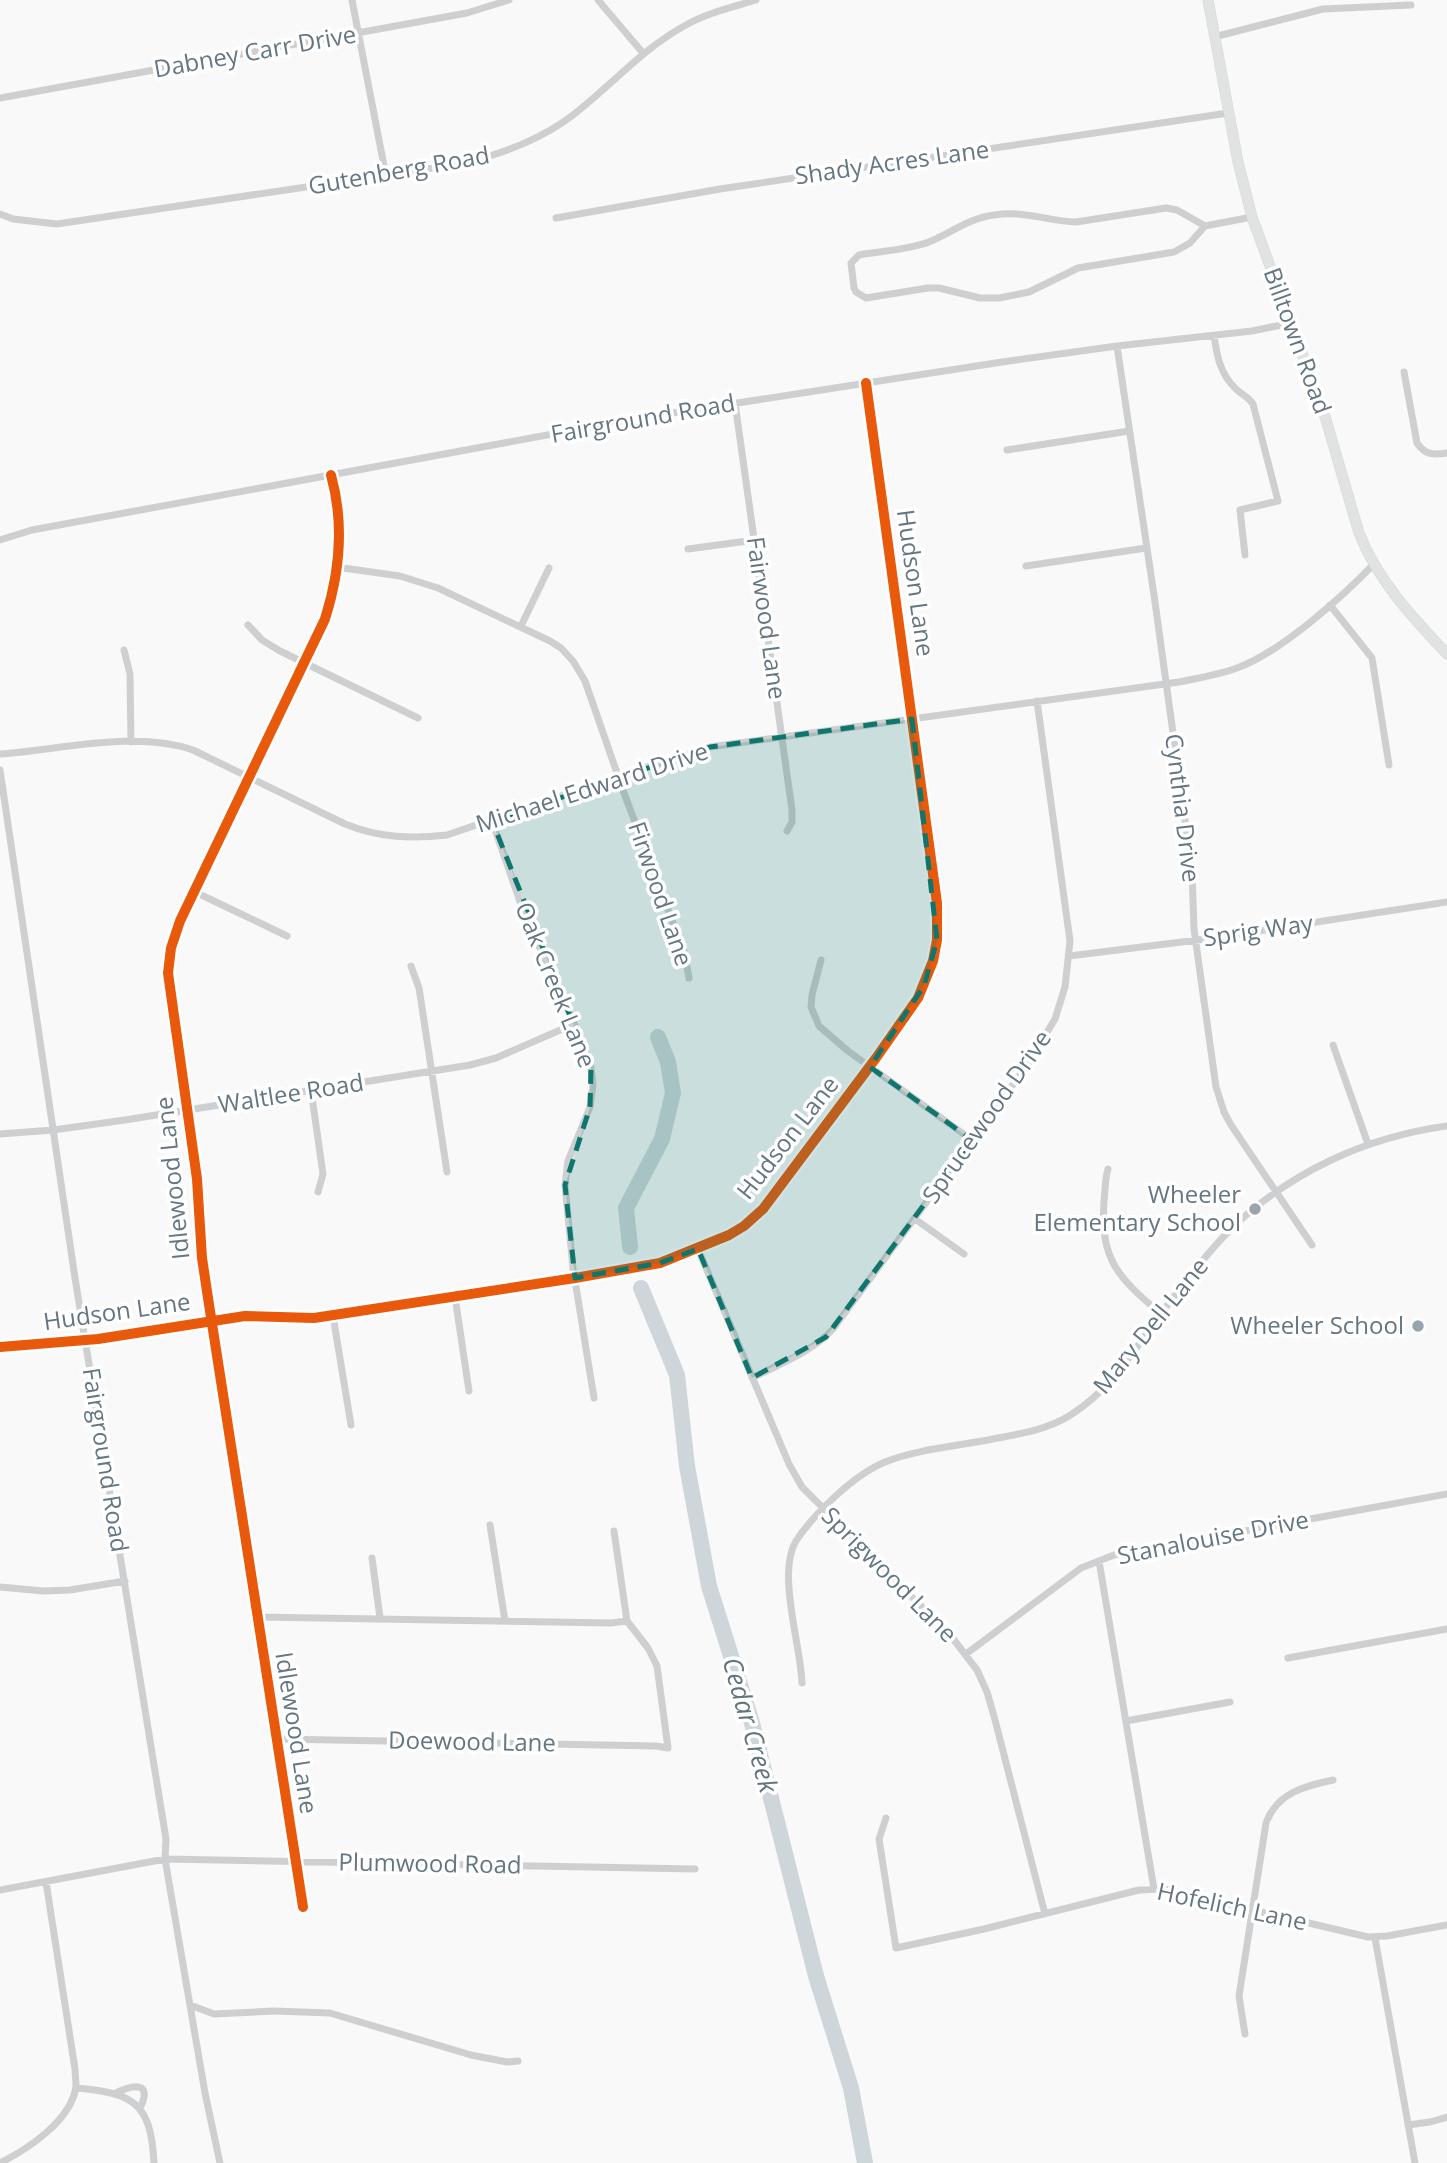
<svg xmlns="http://www.w3.org/2000/svg" width="1447" height="2163" font-family="'Open Sans',sans-serif">
  <rect width="100%" height="100%" fill="#f9f9f9"/>
  <g fill="none" stroke-linecap="round" stroke-linejoin="round">
    <!-- river -->
    <path stroke="#ced6d9" stroke-width="16" d="M630,1247L626,1208L662,1139L673,1093L668,1062L658,1037
      M641,1288L677,1375L687,1466L709,1586L752,1723L816,1976L851,2088L865,2163"/>
    <!-- secondary casing -->
    <g stroke="#d5d6d7" stroke-width="11">
      <path id="secondary" d="M1208,0L1238,162L1252,217L1324,413L1359,533C1378,581 1412,617 1447,654"/>
    </g>
    <!-- minor -->
    <path stroke="#cecfd0" stroke-width="7" d="M352,0L386,176
      M598,0L643,53
      M1214,37L1323,9L1411,5
      M0,98L467,13L509,0
      M0,214L13,219L57,224L467,163C505,152 542,139 573,115C612,85 643,48 686,25C707,13 733,7 756,0
      M556,218L720,189L1228,113
      M1205,226L1190,243L1174,252L1078,268L1029,292L999,298H980L939,288H928L866,298L856,292L854,288L851,263L859,255C881,251 907,250 929,242C951,233 969,218 994,215C1022,210 1048,221 1076,222L1166,208L1177,210L1205,226L1252,217
      M1214,336C1217,356 1220,374 1236,389C1242,395 1249,397 1253,404L1278,501L1240,510L1245,555
      M1117,346L1155,602L1192,871L1194,929L1216,1087L1224,1112L1231,1125L1312,1245
      M1404,372L1417,443C1425,455 1433,455 1447,453
      M735,403L792,810V822L787,831
      M1007,450L1129,431
      M0,540L32,530L634,419L1002,362L1117,346L1252,331L1291,323
      M688,549L755,540
      M1026,566L1146,548
      M336,567L400,576L438,588L550,641L561,648L573,661L585,681L624,793L684,952L689,978
      M1330,605L1372,658L1389,765
      M248,625L262,640L280,651L418,718
      M521,626L549,568
      M124,650L130,674L131,742
      M0,754C59,750 136,730 193,750L345,824C379,838 412,839 447,835L634,771L710,747L1179,682C1199,678 1218,675 1237,668C1281,652 1341,598 1374,564
      M0,770L75,1278L166,1839L165,1859L205,2093L220,2163
      M492,821L524,913L581,1039L591,1068L593,1084L590,1107L568,1161L565,1185L573,1268L594,1398
      M193,891L287,936
      M1069,956L1206,939L1447,902
      M821,960L812,995L811,1007L819,1026L848,1051L972,1140
      M411,966L419,988L447,1172
      M1333,1045L1368,1144
      M311,1090L323,1174L318,1192
      M0,1134L53,1130L125,1120L470,1065L496,1058L574,1024
      M1108,1169C1105,1179 1105,1191 1104,1202C1100,1261 1119,1278 1161,1314
      M915,1219L964,1254
      M698,1249L789,1464L802,1487L951,1636L977,1670L987,1692L994,1716L1045,1914
      M455,1297L469,1391
      M333,1316L351,1425
      M0,1347L98,1339L245,1316L314,1318L575,1278L660,1263L729,1235L744,1226L763,1209L876,1058L918,998L933,961L937,940V903L866,383
      M752,1378C780,1364 812,1352 833,1329L1028,1064L1055,1019L1065,987L1070,941L1037,701
      M490,1525L505,1621
      M372,1558L380,1618
      M1099,1561L1154,1889
      M0,1587L43,1591L70,1590L125,1581
      M257,1617L611,1623L627,1621
      M966,1654L1081,1568L1114,1555L1447,1494
      M1288,1658L1447,1629
      M802,1683C801,1645 775,1569 798,1538C817,1511 854,1475 885,1462C917,1449 959,1446 993,1439C1019,1434 1046,1430 1069,1416C1111,1390 1132,1353 1160,1315C1183,1285 1205,1255 1231,1229C1290,1172 1366,1137 1447,1126
      M1126,1721L1230,1702
      M276,1739L656,1746L668,1748L657,1666L648,1648L627,1621L614,1531
      M886,1818L879,1839L896,1948L984,1929L1139,1890L1164,1889L1368,1937L1387,1936L1447,1925
      M0,1890L165,1859L695,1869
      M303,1907L208,1298L202,1258L197,1179L168,973L171,948L180,921L325,619C340,572 344,522 331,475
      M1375,1938L1415,2163
      M190,2005L214,2014L274,2011L330,2013L471,2055L507,2062L518,2061
      M1245,2034L1239,1996L1266,1823C1277,1793 1304,1786 1333,1780
      M76,2088C133,2093 151,2102 154,2163
      M116,2093C134,2084 153,2082 140,2108
      M1408,2125L1430,2122L1447,2117
      M0,2163C28,2149 72,2120 76,2086C76,2080 75,2074 75,2069L46,1882"/>
    <!-- secondary -->
    <use href="#secondary" stroke="#e1e2e2" stroke-width="10"/>
    <!-- cycleway casing -->
    <g stroke="#fff" stroke-width="15">
      <path id="cycleway" d="M0,1347L98,1339L245,1316L314,1318L575,1278L660,1263L729,1235L744,1226L763,1209L876,1058L918,998L933,961L937,940V903L866,383
        M303,1907L208,1298L202,1258L197,1179L168,973L171,948L180,921L325,619C340,572 344,522 331,475"/>
    </g>
    <!-- cycleway -->
    <use href="#cycleway" stroke="#e8590c" stroke-width="10"/>
  </g>
  <!-- marked area -->
  <path fill="#0f766e" fill-opacity="0.2" stroke="#0f766e" stroke-width="5" stroke-dasharray="14 9" stroke-linejoin="round" d="M912,719L937,940L924,986L870,1067L972,1140L826,1337L752,1378L698,1249L660,1263L575,1278L565,1185L590,1107L591,1068L492,821L710,747Z"/>
  <!-- markers -->
  <g fill="#99a4ac" stroke="#fff" stroke-width="2.5">
    <circle cx="1255" cy="1209" r="7"/>
    <circle cx="1418" cy="1326" r="7"/>
  </g>
  <g text-anchor="middle" stroke-width="7" stroke-linejoin="round" paint-order="stroke">
    <!-- street labels -->
    <g font-size="24" fill="#657683" stroke="#fff">
      <text transform="translate(255 52) rotate(-10)" y="8">Dabney Carr Drive</text>
      <text transform="translate(892 163) rotate(-8)" y="8">Shady Acres Lane</text>
      <text transform="translate(399 171) rotate(-10)" y="8">Gutenberg Road</text>
      <text transform="translate(1297 341) rotate(70)" y="8">Billtown Road</text>
      <text transform="translate(643 419) rotate(-10)" y="8">Fairground Road</text>
      <text transform="translate(915 583) rotate(82)" y="8">Hudson Lane</text>
      <text transform="translate(766 618) rotate(82)" y="8">Fairwood Lane</text>
      <text transform="translate(592 788) rotate(-18)" y="8">Michael Edward Drive</text>
      <text transform="translate(1182 808) rotate(83)" y="8">Cynthia Drive</text>
      <text transform="translate(660 894) rotate(71)" y="8">Firwood Lane</text>
      <text transform="translate(1258 931) rotate(-8)" y="8">Sprig Way</text>
      <text transform="translate(555 985) rotate(68)" y="8">Oak Creek Lane</text>
      <text transform="translate(291 1094) rotate(-9)" y="8">Waltlee Road</text>
      <text transform="translate(987 1117) rotate(-55)" y="8">Sprucewood Drive</text>
      <text transform="translate(788 1138) rotate(-52)" y="8">Hudson Lane</text>
      <text transform="translate(173 1178) rotate(-96)" y="8">Idlewood Lane</text>
      <text transform="translate(117 1312) rotate(-8)" y="8">Hudson Lane</text>
      <text transform="translate(1151 1326) rotate(-51)" y="8">Mary Dell Lane</text>
      <text transform="translate(105 1460) rotate(81)" y="8">Fairground Road</text>
      <text transform="translate(1213 1538) rotate(-11)" y="8">Stanalouise Drive</text>
      <text transform="translate(889 1575) rotate(45)" y="8">Sprigwood Lane</text>
      <text transform="translate(296 1733) rotate(81)" y="8">Idlewood Lane</text>
      <text transform="translate(472 1742) rotate(1)" y="8">Doewood Lane</text>
      <text transform="translate(430 1864) rotate(1)" y="8">Plumwood Road</text>
      <text transform="translate(1232 1907) rotate(12)" y="8">Hofelich Lane</text>
    </g>
    <!-- poi labels -->
    <g font-size="24" fill="#657683" stroke="#fff" text-anchor="end">
      <text x="1241" y="1203">Wheeler<tspan x="1241" dy="28">Elementary School</tspan></text>
      <text x="1404" y="1334">Wheeler School</text>
    </g>
    <!-- water labels -->
    <g font-size="26" font-style="italic" fill="#60757c" stroke="#fff">
      <text transform="translate(750 1725) rotate(74)" y="9">Cedar Creek</text>
    </g>
  </g>
</svg>
